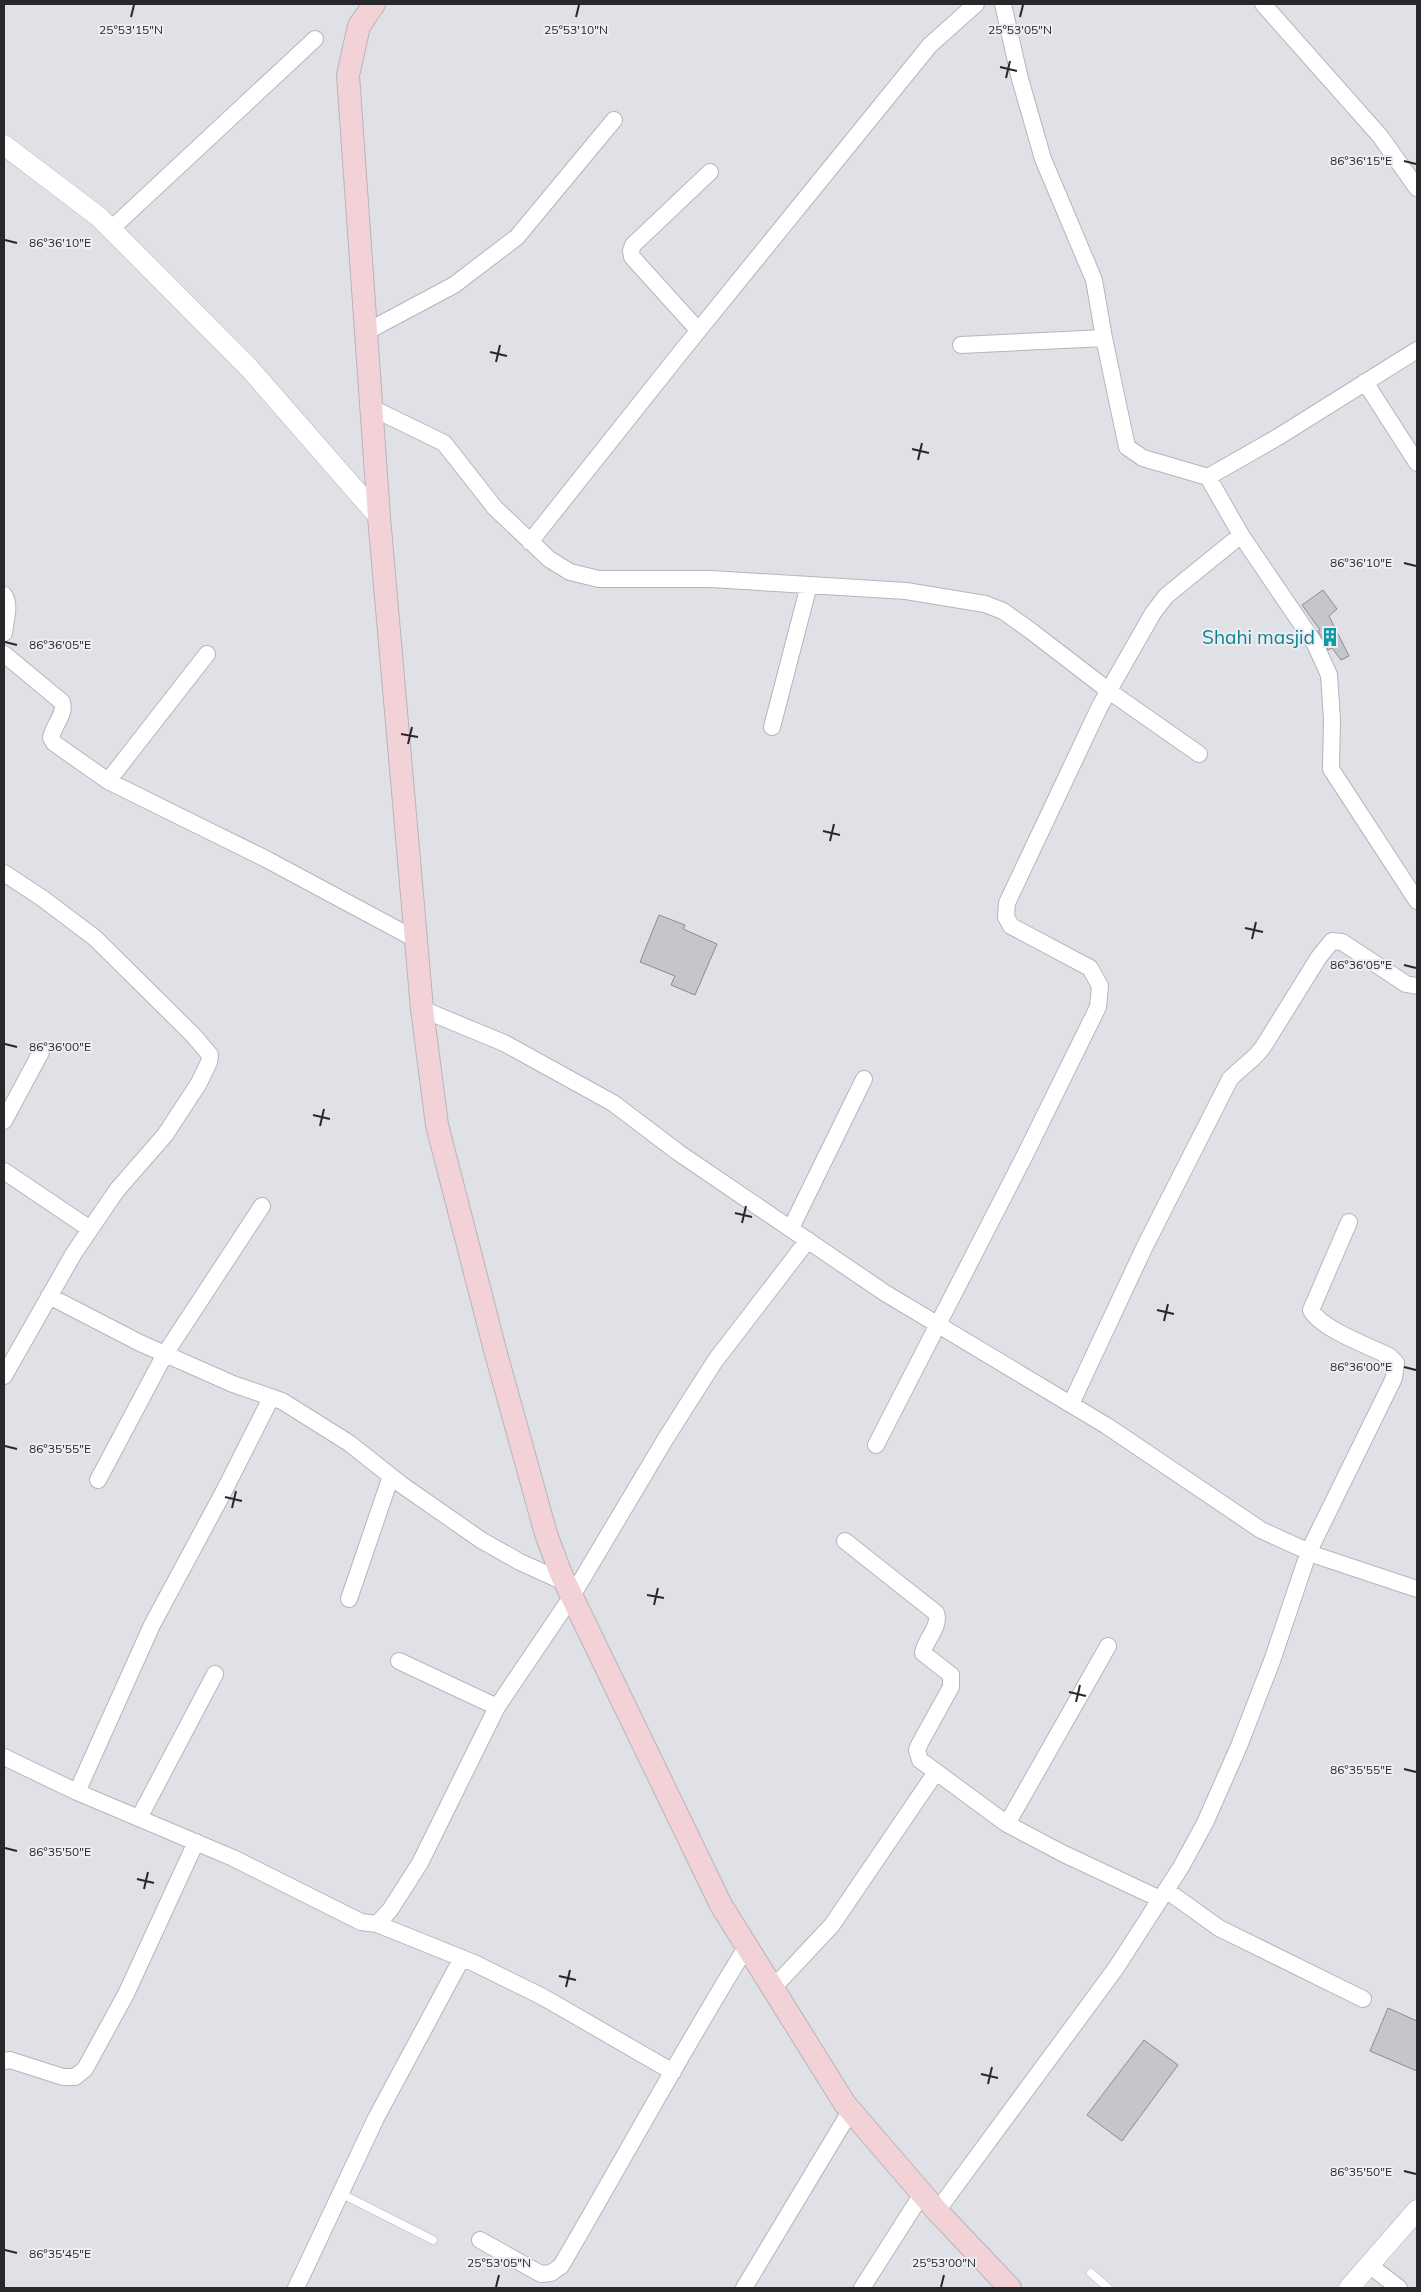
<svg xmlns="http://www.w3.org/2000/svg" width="1421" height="2292" font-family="Mulish,sans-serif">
  <rect width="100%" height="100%" fill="#e0e0e7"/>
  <!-- building -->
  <path fill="#c5c5cc" stroke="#8b8b91" d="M1323,590L1337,609L1329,616L1349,656L1341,660L1332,648L1328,650L1318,631L1320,630L1302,605Z
    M659,915L685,925L683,929L717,944L695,995L671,985L675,976L640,962Z
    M1388,2008L1417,2021V2071L1370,2051Z
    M1144,2040L1178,2065L1122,2141L1087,2115Z"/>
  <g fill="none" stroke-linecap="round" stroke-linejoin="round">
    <!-- service casing -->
    <g stroke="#b5b5bc" stroke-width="9">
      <path id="service" d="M340,2193L433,2240
        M1091,2273L1108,2288"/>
    </g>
    <!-- minor casing -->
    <g stroke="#b5b5bc" stroke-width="18">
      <path id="minor" d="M1003,4L1020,79L1043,159L1094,280L1104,338L1127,447L1143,458L1208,477L1241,535L1315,644L1329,675L1332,719L1331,769L1417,901
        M1263,4L1380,136L1417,188
        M111,229L315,39
        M698,330L632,257L631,251L633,245L710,172
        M366,332L454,285L517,237L614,120
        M961,345L1104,338
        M1365,382L1417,463
        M372,408L444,443L495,508L549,559L570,572L599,579H711L906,591L985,604L1003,611L1031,631L1109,691L1199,754
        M1208,477L1278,437L1417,350
        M530,542L681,352L930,45L976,4
        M4,595C11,605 5,621 4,633
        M4,654L62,702C66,715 53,725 51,738L54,743L108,781L266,859L417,940
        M772,727L809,585
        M108,781L207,654
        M4,873L42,898L95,938L194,1036L210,1055L209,1062L199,1083L165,1135L117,1190L74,1253L4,1376
        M422,1009L504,1043L613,1103L679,1153L885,1293L1107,1426L1261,1530L1318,1556L1417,1589
        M4,1121L41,1052
        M4,1171L90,1229
        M791,1228L864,1079
        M49,1296L140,1343L233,1384L282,1401L349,1443L402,1485L481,1540L520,1562L564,1582
        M1071,1404L1145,1246L1230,1079C1241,1067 1254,1060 1263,1047L1319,957L1332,941L1342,942L1406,984L1417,986
        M876,1445L1025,1155L1098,1007L1100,986L1090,968L1011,926L1006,917L1007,903L1100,706L1153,613L1166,596L1241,535
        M98,1480L165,1354L262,1206
        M845,1541L936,1613C941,1627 925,1639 923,1653L951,1675V1687L920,1743L917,1750L920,1760L1007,1824L1064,1854L1160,1899
        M349,1599L391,1476
        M399,1661L497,1707
        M4,1757L77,1792L233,1858L361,1922L377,1924L390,1910L420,1863L497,1707L572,1596L666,1438L715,1361L808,1240
        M77,1792L152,1625L223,1493L271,1398
        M139,1818L215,1674
        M1007,1824L1108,1646
        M1166,1890L1219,1928L1363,1999
        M377,1924L474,1963L543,1997L673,2072
        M773,1988L832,1925L936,1772
        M4,2061L10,2060L63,2077H75L85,2069L126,1994L196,1842
        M937,2211L1116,1968L1181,1867L1205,1823L1239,1746L1272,1661L1309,1551L1394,1378L1396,1363L1389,1356C1369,1346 1321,1329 1311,1310L1349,1222
        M480,2240L541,2274L551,2273L561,2266C623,2160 682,2051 747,1946
        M1369,2265L1399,2288
        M296,2288L376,2118L462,1958
        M744,2288L851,2110
        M862,2288L922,2194"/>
    </g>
    <!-- tertiary casing -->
    <g stroke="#b5b5bc" stroke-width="21">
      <path id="tertiary" d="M4,145L99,217L250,369L379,517
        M1349,2288L1417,2210"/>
    </g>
    <!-- secondary casing -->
    <g stroke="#b5b5bc" stroke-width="24">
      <path id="secondary" d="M374,4L359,26L348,75L379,517L422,1009L437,1125L495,1350L546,1534L561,1574L721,1905L845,2104L937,2211L1010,2288"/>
    </g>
    <!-- service -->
    <use href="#service" stroke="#fff" stroke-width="8"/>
    <!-- minor -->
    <use href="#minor" stroke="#fff" stroke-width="16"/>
    <!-- tertiary -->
    <use href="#tertiary" stroke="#fff" stroke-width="20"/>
    <!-- secondary -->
    <use href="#secondary" stroke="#f2d2d6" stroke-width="22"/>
  </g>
  <!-- ticks -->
  <path fill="none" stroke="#28282a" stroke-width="2" d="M131,17L134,5M576,17L579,5M1020,17L1023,5M1000,67L1017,71M1006,78L1010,61M1404,161L1416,164M5,240L17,243M490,352L507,356M496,362L500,345M912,449L929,453M918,460L922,443M1404,563L1416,566M5,642L17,645M401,734L418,737M408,744L412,727M823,831L840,835M830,841L834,824M1245,928L1263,932M1252,939L1256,922M1404,965L1416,968M5,1044L17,1047M313,1115L330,1119M320,1126L324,1109M735,1213L752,1217M742,1223L746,1206M1157,1310L1174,1314M1164,1321L1168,1304M1404,1367L1416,1370M5,1446L17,1449M225,1497L242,1501M232,1508L236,1491M647,1595L664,1598M654,1605L658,1588M1069,1692L1086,1696M1076,1702L1080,1685M1404,1769L1416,1772M5,1848L17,1851M137,1879L154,1883M144,1889L148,1872M559,1976L576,1980M566,1987L570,1970M981,2074L998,2078M988,2084L992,2067M1404,2171L1416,2174M5,2250L17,2253M496,2287L499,2275M941,2287L944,2275"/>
  <!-- icons -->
  <defs>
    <g id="building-bare" transform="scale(1.5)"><path d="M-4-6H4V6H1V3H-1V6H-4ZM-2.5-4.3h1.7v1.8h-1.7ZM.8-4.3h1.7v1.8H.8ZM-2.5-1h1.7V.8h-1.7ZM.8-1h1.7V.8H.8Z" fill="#0f9aa8" stroke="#ededf4" stroke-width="2.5" paint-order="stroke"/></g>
  </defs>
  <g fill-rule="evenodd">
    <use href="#building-bare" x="1330" y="637"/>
  </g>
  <g text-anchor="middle" stroke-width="4" stroke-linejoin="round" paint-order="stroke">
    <!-- culture labels -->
    <g font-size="19" fill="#0d838f" stroke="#ededf4" text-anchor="end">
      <text x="1315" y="644">Shahi masjid</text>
    </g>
  </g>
  <g font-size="12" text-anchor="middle" fill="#28282a" stroke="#ededf4" stroke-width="4" stroke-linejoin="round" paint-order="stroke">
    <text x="131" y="34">25°53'15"N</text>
    <text x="576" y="34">25°53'10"N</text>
    <text x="1020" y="34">25°53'05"N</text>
    <text x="1361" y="165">86°36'15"E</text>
    <text x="60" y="247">86°36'10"E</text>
    <text x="1361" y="567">86°36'10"E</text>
    <text x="60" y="649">86°36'05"E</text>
    <text x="1361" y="969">86°36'05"E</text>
    <text x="60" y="1051">86°36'00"E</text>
    <text x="1361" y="1371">86°36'00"E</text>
    <text x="60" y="1453">86°35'55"E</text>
    <text x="1361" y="1774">86°35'55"E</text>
    <text x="60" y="1856">86°35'50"E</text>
    <text x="1361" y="2176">86°35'50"E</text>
    <text x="60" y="2258">86°35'45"E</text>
    <text x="499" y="2267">25°53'05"N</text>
    <text x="944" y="2267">25°53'00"N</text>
  </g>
  <!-- border -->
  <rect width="1421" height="2292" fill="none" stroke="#28282a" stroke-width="10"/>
</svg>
